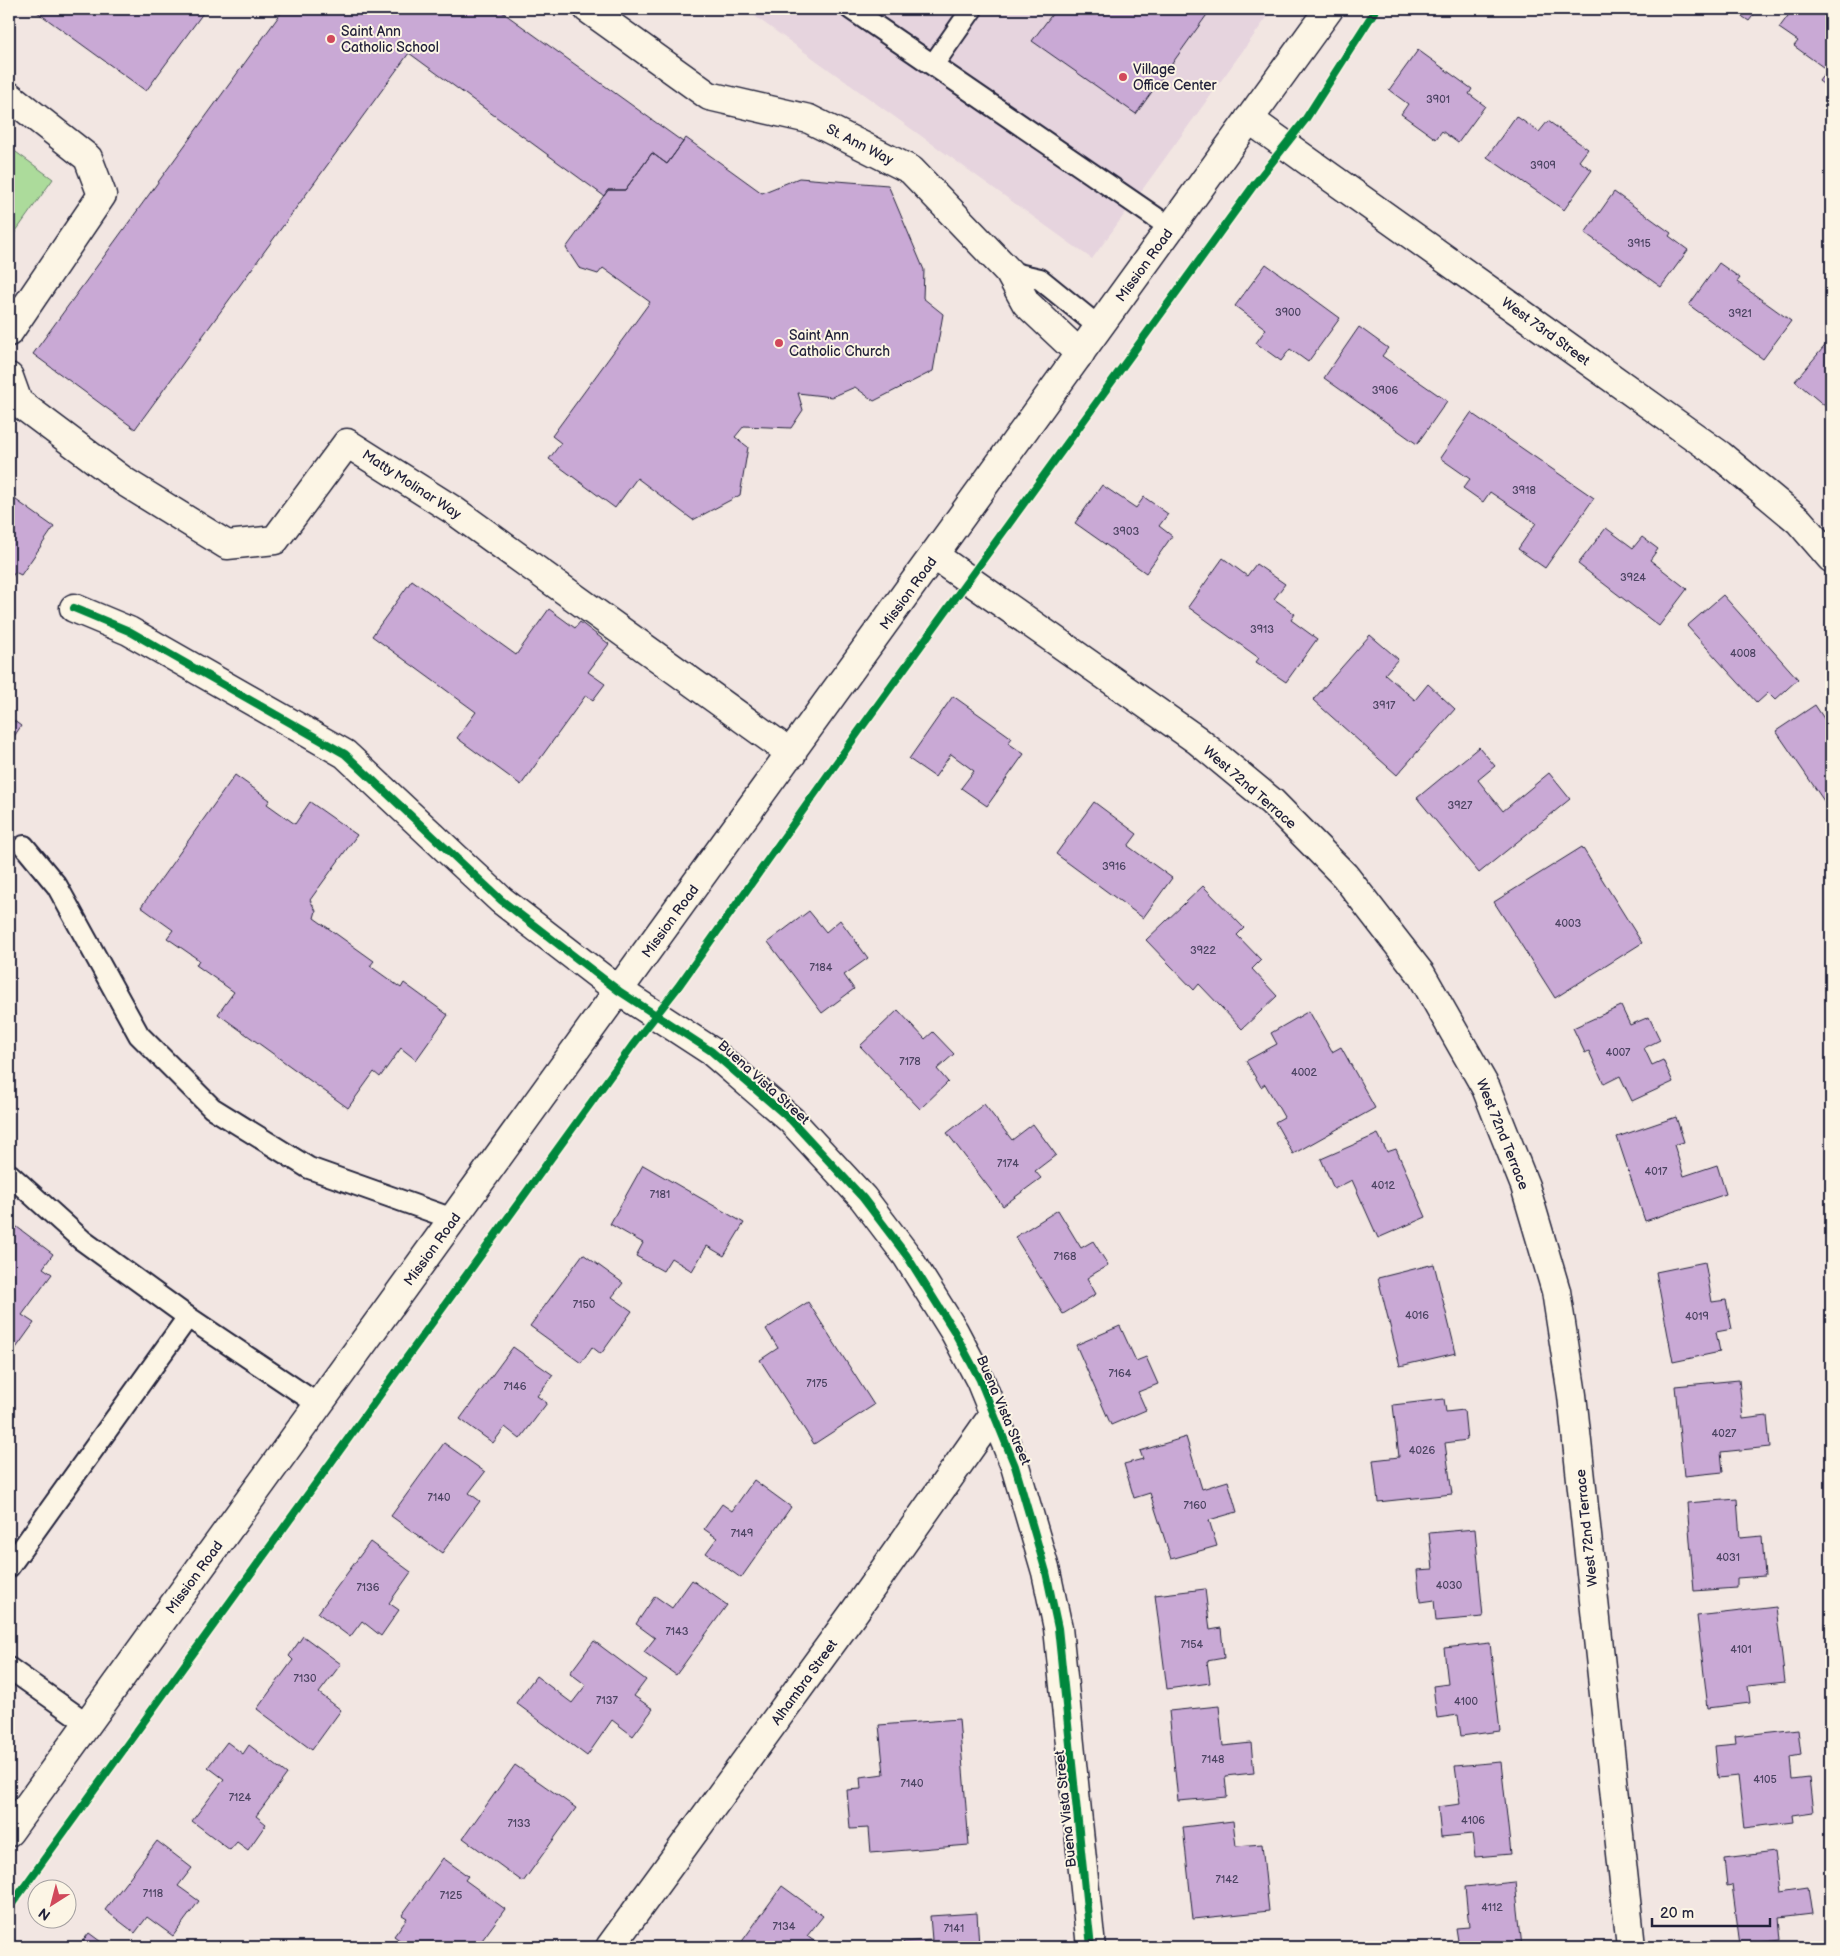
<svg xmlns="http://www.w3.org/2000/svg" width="1840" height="1956" font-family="'Balsamiq Sans',sans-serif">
  <rect width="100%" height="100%" fill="#f2e6e2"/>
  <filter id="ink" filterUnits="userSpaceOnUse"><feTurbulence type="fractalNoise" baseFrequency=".02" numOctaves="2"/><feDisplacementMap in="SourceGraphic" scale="10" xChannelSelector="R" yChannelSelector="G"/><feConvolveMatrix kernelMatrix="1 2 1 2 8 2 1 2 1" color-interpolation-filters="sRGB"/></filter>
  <g filter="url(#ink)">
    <!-- built -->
    <path fill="#e6d4de" d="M745,9H1273L1092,259Z"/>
    <!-- green -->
    <path fill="#acdb9b" stroke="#677e6b" d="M9,147L53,179L9,241Z"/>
    <!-- building -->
    <path fill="#c9a9d5" stroke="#22223b" d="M33,9H206L146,91Z
      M284,9H498L683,142L667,164L652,153L625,190H608L604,196L409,53L135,429L33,354Z
      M1056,9H1211L1136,114L1032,41Z
      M1731,9H1758L1749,21Z
      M1793,9H1831V90L1819,81L1827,70L1794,46L1798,41L1779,28Z
      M1418,50L1472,89L1469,94L1485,106L1458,143L1442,131L1436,139L1401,114L1408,104L1389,90Z
      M1516,116L1539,132L1548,121L1588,149L1579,161L1592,170L1564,210L1487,157Z
      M686,138L762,193L799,178L888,185L924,270L923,298L943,314L933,371L874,401L855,387L832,397L798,393L803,410L791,428L744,426L735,437L748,447L740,495L693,520L637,478L615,508L549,459L561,443L552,436L650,302L603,268L598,274L579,268L566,248L608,190H625L652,153L667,164Z
      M1614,192L1671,233L1669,236L1688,250L1661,287L1585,233Z
      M1719,263L1740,278L1737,282L1791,321L1763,359L1689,305Z
      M1266,264L1340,318L1308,362L1290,349L1281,361L1256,343L1266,329L1235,306Z
      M1359,327L1388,348L1382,356L1447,401L1417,444L1324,378Z
      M1829,341L1831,343V411L1795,381Z
      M1471,413L1594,498L1545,568L1518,549L1536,523L1490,492L1483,502L1463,488L1470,479L1440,458Z
      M1102,485L1136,508L1144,497L1168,514L1159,526L1172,536L1146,573L1075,523Z
      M9,495L54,527L21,575L15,572L9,581Z
      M1606,528L1633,548L1642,537L1658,549L1650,560L1687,589L1659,626L1578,564Z
      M1223,558L1247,576L1256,564L1285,584L1274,599L1295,614L1291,620L1317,639L1286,682L1256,662L1259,658L1188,607Z
      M412,580L516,655L549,609L575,628L580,622L609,644L588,672L605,684L593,700L586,695L521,785L457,738L476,712L372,636Z
      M1723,595L1798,679L1775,700L1768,693L1757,703L1687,626Z
      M1370,635L1398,659L1385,674L1415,700L1428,684L1455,709L1397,775L1313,700Z
      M953,696L1012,738L1008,743L1024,754L987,806L961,788L974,771L951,754L935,777L909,759Z
      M1815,705L1831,729V795L1824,801L1776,731Z
      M9,717L21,726L9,744Z
      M1479,747L1495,766L1478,780L1503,811L1549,773L1570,799L1479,873L1417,798Z
      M235,775L270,800L267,804L295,824L310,802L357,835L310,900L316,911L314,918L374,961L370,966L401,988L404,983L448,1015L416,1060L401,1048L380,1077L374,1072L348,1108L218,1014L234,992L196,965L199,960L167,938L173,930L141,907Z
      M1094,802L1137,834L1128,846L1172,878L1143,918L1056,854Z
      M1582,847L1642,943L1555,998L1494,902Z
      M1203,886L1244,928L1237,935L1261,960L1252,969L1277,996L1242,1029L1199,984L1194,990L1146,940Z
      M809,911L826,932L840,920L868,958L844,975L854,989L822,1013L768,942Z
      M1621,1006L1630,1025L1649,1017L1660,1040L1644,1048L1652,1065L1663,1060L1673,1082L1632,1101L1620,1076L1604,1084L1589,1051L1585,1053L1573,1028Z
      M898,1010L925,1039L933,1032L954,1054L937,1069L948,1082L920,1109L860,1046Z
      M1309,1011L1332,1052L1341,1047L1375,1108L1293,1154L1275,1122L1284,1117L1265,1084L1261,1087L1246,1061L1277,1044L1271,1033Z
      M984,1104L1012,1140L1033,1124L1056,1155L1035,1171L1041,1178L1003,1206L947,1133Z
      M1676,1117L1684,1142L1674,1145L1684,1176L1717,1165L1726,1194L1645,1221L1617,1137Z
      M1378,1134L1387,1152L1396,1149L1426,1217L1378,1238L1352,1180L1334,1189L1321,1159Z
      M643,1165L744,1223L724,1256L707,1246L692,1271L671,1258L663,1271L636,1256L643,1243L610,1224Z
      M1058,1210L1081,1248L1093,1241L1108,1265L1087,1278L1096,1294L1063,1314L1015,1237Z
      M9,1221L53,1254L43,1268L52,1274L22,1315L34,1323L9,1358Z
      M583,1254L623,1283L612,1297L632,1311L601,1354L592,1347L581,1363L530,1326Z
      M1705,1262L1712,1302L1726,1300L1732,1329L1716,1332L1720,1352L1673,1362L1656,1272Z
      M1434,1264L1456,1353L1400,1366L1378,1278Z
      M808,1302L874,1405L814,1444L760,1360L778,1348L766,1329Z
      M1120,1326L1136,1361L1146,1357L1158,1384L1138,1392L1146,1410L1111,1425L1076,1345Z
      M513,1347L553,1375L537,1396L547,1403L520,1439L505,1427L493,1443L460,1419Z
      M1739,1380L1743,1419L1767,1416L1770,1447L1721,1452L1723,1472L1684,1476L1675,1386Z
      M1444,1399L1446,1412L1464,1410L1467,1440L1445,1443L1452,1494L1378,1502L1373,1460L1399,1457L1393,1405Z
      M1186,1437L1202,1489L1228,1481L1237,1512L1209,1520L1217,1546L1171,1559L1150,1493L1134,1498L1124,1464L1143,1459L1140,1451Z
      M444,1443L485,1472L469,1493L480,1501L442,1553L391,1516Z
      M754,1480L791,1507L741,1578L706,1553L717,1538L704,1529L722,1504L732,1511Z
      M1737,1499L1740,1538L1762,1536L1765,1576L1737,1578V1588L1694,1591L1687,1503Z
      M1475,1529L1483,1617L1436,1621L1434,1600L1420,1602L1417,1570L1433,1569L1429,1533Z
      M370,1542L411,1572L389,1603L399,1610L381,1636L362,1621L350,1637L318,1613Z
      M692,1580L727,1605L676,1675L644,1652L655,1638L636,1624L655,1596L672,1608Z
      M1205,1589L1210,1630L1221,1628L1224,1658L1207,1661L1210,1683L1167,1689L1155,1595Z
      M1776,1607L1785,1682L1748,1686L1750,1703L1708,1708L1697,1616Z
      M303,1636L341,1664L319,1693L341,1710L312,1750L257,1709L293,1660L289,1656Z
      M594,1641L646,1680L634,1696L653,1709L633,1736L612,1720L587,1756L516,1703L536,1676L572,1703L586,1685L570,1673Z
      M1490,1643L1500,1731L1461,1736L1458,1715L1437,1718L1433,1686L1448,1684L1444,1648Z
      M1219,1706L1223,1746L1251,1743L1254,1773L1225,1776L1227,1797L1178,1801L1169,1711Z
      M959,1719L969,1845L871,1853L869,1828L850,1829L847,1790L861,1789L860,1777L884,1774L879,1725Z
      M1798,1729L1801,1755L1790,1757L1792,1780L1809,1778L1813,1812L1792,1815L1793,1822L1744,1828L1738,1776L1718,1778L1715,1746L1736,1744L1735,1736Z
      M227,1742L243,1754L249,1745L287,1774L256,1816L266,1824L248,1850L237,1842L230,1850L192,1821L224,1779L208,1767Z
      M1501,1762L1511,1854L1475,1857L1472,1834L1441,1837L1438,1807L1460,1804L1455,1766Z
      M515,1765L576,1808L523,1882L463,1838Z
      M1233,1821L1236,1846L1262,1844L1269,1911L1193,1919L1183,1827Z
      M157,1841L192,1868L178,1886L199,1901L173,1936L147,1917L135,1933L105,1910Z
      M1775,1852L1780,1891L1808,1887L1812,1914L1779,1918L1781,1940L1740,1945L1732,1885L1727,1886L1724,1858Z
      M443,1858L468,1876L465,1880L505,1909L477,1947H409L394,1936L407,1918L402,1915Z
      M1515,1882L1522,1947H1459L1456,1928L1469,1927L1465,1887Z
      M782,1886L823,1916L807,1936L822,1947H738Z
      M977,1913L979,1947H904L903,1942L932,1940L930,1916Z
      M89,1933L108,1947H78Z
      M1264,1945V1947H1214V1946Z"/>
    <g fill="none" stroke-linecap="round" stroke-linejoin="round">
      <!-- service casing -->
      <g stroke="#22223b" stroke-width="24">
        <path id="service" d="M851,9L1171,228
          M933,65L972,9
          M1009,272L1040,279L1099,327
          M24,846L57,886L139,1035L212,1108L309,1168L453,1219
          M9,1174L82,1240L188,1317L319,1405
          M9,1567L188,1317
          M9,1668L88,1724"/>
      </g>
      <!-- minor casing -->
      <g stroke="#22223b" stroke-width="31">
        <path id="minor" d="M588,9L709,96L809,119L911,170L1009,272L1026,303L1080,354
          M9,96L88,158L102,195L9,332
          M1249,119L1720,455L1799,521L1831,558
          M9,377L18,402L125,482L227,545L275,540L347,443L453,510L792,754
          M935,556L1197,740L1272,802L1345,876L1421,974L1486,1088L1525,1186L1556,1291L1572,1395L1631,1947
          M74,608L129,631L345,754L501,900L619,991L711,1051L791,1120L863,1198L907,1256L954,1331L980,1380L1015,1466L1046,1572L1058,1628L1091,1947
          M610,1947L855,1611L994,1414"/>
      </g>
      <!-- secondary casing -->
      <g stroke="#22223b" stroke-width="31">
        <path id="secondary" d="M9,1832L1329,9"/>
      </g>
      <!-- service -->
      <use href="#service" stroke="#fcf5e5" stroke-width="20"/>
      <!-- minor -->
      <use href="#minor" stroke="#fcf5e5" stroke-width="28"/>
      <!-- secondary -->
      <use href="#secondary" stroke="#fcf5e5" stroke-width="28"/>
      <!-- cycleway casing -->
      <g stroke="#fcf5e5" stroke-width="11">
        <path id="cycleway" d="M74,608L129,631L345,754L501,900L619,991L711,1051L791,1120L863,1198L907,1256L954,1331L980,1380L1015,1466L1046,1572L1058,1628L1091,1947
          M9,1908L632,1046L678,987L859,731L1254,185L1305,120L1376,9"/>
      </g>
      <!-- cycleway -->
      <use href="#cycleway" stroke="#00873e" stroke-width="8"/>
    </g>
  </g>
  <!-- markers -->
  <g fill="#d1495b" stroke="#fcf5e5" stroke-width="2">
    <circle cx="331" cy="39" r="5"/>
    <circle cx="1123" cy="77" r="5"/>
    <circle cx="779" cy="343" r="5"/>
  </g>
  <g text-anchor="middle" stroke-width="4" stroke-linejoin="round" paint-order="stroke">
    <!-- number labels -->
    <g font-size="11" fill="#4c4462">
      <text x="1438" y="103">3901</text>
      <text x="1543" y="169">3909</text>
      <text x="1639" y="247">3915</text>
      <text x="1288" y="316">3900</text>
      <text x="1740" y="317">3921</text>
      <text x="1385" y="394">3906</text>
      <text x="1524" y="494">3918</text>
      <text x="1126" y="535">3903</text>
      <text x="1633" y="581">3924</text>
      <text x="1262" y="633">3913</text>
      <text x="1743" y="657">4008</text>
      <text x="1384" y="709">3917</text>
      <text x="1460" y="809">3927</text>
      <text x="1114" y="870">3916</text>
      <text x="1568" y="927">4003</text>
      <text x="1203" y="954">3922</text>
      <text x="821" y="971">7184</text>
      <text x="1618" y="1056">4007</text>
      <text x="910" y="1065">7178</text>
      <text x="1304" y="1076">4002</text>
      <text x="1008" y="1167">7174</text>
      <text x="1656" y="1175">4017</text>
      <text x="1383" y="1189">4012</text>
      <text x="660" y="1198">7181</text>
      <text x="1065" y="1260">7168</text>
      <text x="584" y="1308">7150</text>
      <text x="1417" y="1319">4016</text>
      <text x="1697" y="1320">4019</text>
      <text x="1120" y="1377">7164</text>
      <text x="817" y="1387">7175</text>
      <text x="515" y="1390">7146</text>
      <text x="1724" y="1437">4027</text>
      <text x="1422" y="1454">4026</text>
      <text x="439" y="1501">7140</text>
      <text x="1195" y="1509">7160</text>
      <text x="742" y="1537">7149</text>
      <text x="1728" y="1561">4031</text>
      <text x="1449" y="1589">4030</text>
      <text x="368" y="1591">7136</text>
      <text x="677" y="1635">7143</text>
      <text x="1192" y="1648">7154</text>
      <text x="1741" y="1653">4101</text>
      <text x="305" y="1682">7130</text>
      <text x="607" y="1704">7137</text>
      <text x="1466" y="1705">4100</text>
      <text x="1213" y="1763">7148</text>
      <text x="1765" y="1783">4105</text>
      <text x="912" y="1787">7140</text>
      <text x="240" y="1801">7124</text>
      <text x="1473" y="1824">4106</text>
      <text x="519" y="1827">7133</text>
      <text x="1227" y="1883">7142</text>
      <text x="153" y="1897">7118</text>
      <text x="451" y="1899">7125</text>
      <text x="1492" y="1911">4112</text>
      <text x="784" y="1930">7134</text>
      <text x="954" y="1932">7141</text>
    </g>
    <!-- poi labels -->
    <g font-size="14" fill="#22223b" stroke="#fcf5e5" text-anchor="start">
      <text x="341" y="36">Saint Ann<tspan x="341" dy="16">Catholic School</tspan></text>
      <text x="1133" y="74">Village<tspan x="1133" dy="16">Office Center</tspan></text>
      <text x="789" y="340">Saint Ann<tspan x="789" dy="16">Catholic Church</tspan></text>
    </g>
    <!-- street labels -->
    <g font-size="14" fill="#22223b" stroke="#fcf5e5">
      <text transform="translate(860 144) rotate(27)" y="5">St. Ann Way</text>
      <text transform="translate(1144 265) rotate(-54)" y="5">Mission Road</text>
      <text transform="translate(1546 331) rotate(36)" y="5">West 73rd Street</text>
      <text transform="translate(412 484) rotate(33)" y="5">Matty Molinar Way</text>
      <text transform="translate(908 593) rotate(-54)" y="5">Mission Road</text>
      <text transform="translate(1250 787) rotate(41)" y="5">West 72nd Terrace</text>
      <text transform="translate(670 921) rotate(-54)" y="5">Mission Road</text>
      <text transform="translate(764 1082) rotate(42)" y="5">Buena Vista Street</text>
      <text transform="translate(1503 1134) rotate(68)" y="5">West 72nd Terrace</text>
      <text transform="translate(432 1249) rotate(-54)" y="5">Mission Road</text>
      <text transform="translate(1004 1410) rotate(67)" y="5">Buena Vista Street</text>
      <text transform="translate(1586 1528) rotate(-96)" y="5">West 72nd Terrace</text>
      <text transform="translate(194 1577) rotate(-54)" y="5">Mission Road</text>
      <text transform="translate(804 1682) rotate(-54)" y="5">Alhambra Street</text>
      <text transform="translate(1065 1809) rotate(-96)" y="5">Buena Vista Street</text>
    </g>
  </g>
  <!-- margin -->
  <rect width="1840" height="1956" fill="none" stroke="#fcf5e5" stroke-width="30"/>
  <rect x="15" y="15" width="1810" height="1926" fill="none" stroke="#22223b" stroke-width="2" filter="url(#ink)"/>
  <!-- north arrow -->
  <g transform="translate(52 1904) rotate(216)"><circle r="24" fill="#fcf5e5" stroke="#a5a1a1"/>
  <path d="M0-4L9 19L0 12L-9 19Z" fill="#d1495b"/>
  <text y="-8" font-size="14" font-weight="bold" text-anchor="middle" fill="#22223b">N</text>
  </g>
  <!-- scale -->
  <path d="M1652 1918v8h118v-8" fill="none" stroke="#22223b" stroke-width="2.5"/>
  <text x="1660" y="1918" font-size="15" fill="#22223b" stroke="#fcf5e5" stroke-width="4" paint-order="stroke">20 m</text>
</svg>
